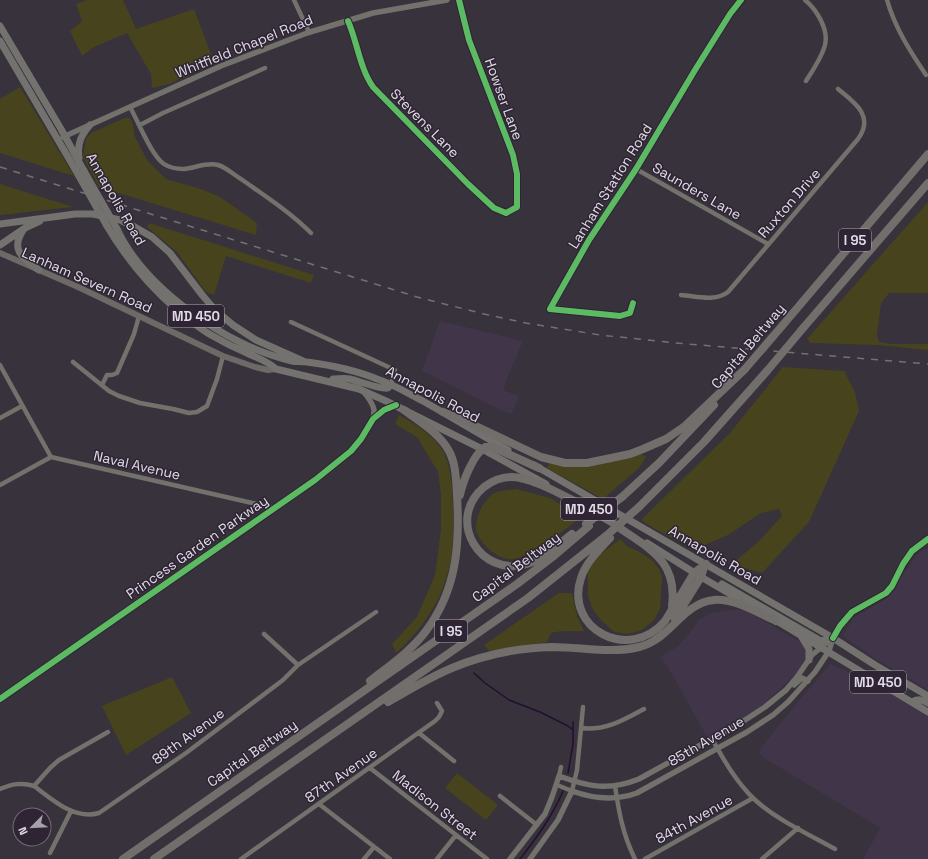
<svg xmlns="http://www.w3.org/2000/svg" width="928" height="859" font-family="'Space Grotesk',sans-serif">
  <rect width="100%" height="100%" fill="#37323b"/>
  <!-- built -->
  <path fill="#41354a" d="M440,321L523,341L505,383L504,390L519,397L511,414L500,410L422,371Z
    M928,548V690L874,658L843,636L853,618L886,599L894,591L900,578L912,562L920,552Z
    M731,610H745L795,639L806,646L808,656L795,675L764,704L751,714L707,737L668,667L660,657L677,647L689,634L699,619L711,613Z
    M830,664L864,678L928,716V859H863L880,828L764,758L758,752L782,721Z"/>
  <!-- green -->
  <path fill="#47441d" d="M87,0H123L136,29L194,9L214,62L169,84L152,88L151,74L127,33L94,47L82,56L70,31L82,21L76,4Z
    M20,87L74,176L0,153V99Z
    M125,118H130L133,125L134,135L147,160L166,179L201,189L220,197L257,223L256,235L99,187L83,157L86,138L93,132Z
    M0,184L73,207L0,215Z
    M928,202V293H889L881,303L877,336L879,342L891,344H928V350L877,345L811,343L807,339Z
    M149,223L314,275L311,283L226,256L214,295L206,292L177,252L147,227Z
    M783,367L844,371L855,392L859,411L809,522L762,573L741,567L737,560L760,540L782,516L779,509L761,513L728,535L705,545L680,542L657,530L641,520L730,433Z
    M399,415C416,425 436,436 445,455C452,471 452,491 453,509C453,519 453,529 453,539C452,584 429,624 396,653L392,644L417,617L435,575L441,529V494L438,472L417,437L395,424Z
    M642,454L646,457L639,468L603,499L547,468L549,463L573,467L593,465Z
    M516,489L550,498L581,517C566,529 532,556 514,559C500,562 478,543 476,529C475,517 485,496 497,492C503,490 510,490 516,489Z
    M620,539L628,547L638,551L652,560L659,569L662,576L660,609L654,620L642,630L628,634L614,632L601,620L592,608L588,596V570L597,557Z
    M559,593H572L577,616L584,631C572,632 563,630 551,633L547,642L489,651L484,645Z
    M172,677L191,713L126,755L102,706Z
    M457,773L498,805L486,820L445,788Z"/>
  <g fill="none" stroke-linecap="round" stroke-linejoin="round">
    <!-- stream -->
    <path stroke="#240f30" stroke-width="1.5" d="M474,673L485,683L509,700L540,712L568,726L573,730
      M568,773L573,744V722
      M520,859C537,837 552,817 563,791"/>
    <!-- minor -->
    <path stroke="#72716c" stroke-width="4.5" d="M294,0L309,32
      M805,0C816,9 829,29 825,45C822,57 813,70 806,81
      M887,0C895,28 910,51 926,75
      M348,21C357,41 360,69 373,87L468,184L494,208L506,213L517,207V174L513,155L469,40L459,0
      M130,107C138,121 151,155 164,164C170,168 177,169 184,169C195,168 207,162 218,165C226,167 234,175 241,179C265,196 290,212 311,233
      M140,125L163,113L265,68
      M636,169L768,244
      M681,295C696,296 715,302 728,292L858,139C875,116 854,102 838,89
      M633,303L630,313L620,316L550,309L589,240L636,169L695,70L730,14L741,0
      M291,322L395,370L391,384
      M73,362L109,391L119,396L140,403L173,409L189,413L197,412L207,406L217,379L223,356
      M0,365L51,457
      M102,385L107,375H112L117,373L134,334L139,316
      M0,418L22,406
      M0,485L51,457L274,508
      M264,634L298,665
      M581,728C605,731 624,720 644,709
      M419,733L454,761
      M712,739C724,760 736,782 754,799C777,820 808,834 835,849
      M370,768L487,859
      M559,776L561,767
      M557,785L572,791L577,770L583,707
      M34,786L50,768L59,760L108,732
      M615,786C619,813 623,835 635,859
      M0,789C12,784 22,782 34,786C53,800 74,820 99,813L186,753L283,680L298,665L376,612
      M500,796L537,825
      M319,804L390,859
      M50,853L71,811
      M241,859L435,721L439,717L442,711L437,703
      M364,859L374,847
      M437,859L456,835
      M645,859L753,798
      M762,859L798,828"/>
    <!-- tertiary -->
    <path stroke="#72716c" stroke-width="5.5" d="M63,137L221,66L307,33L373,13L447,0
      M373,418L384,410L396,405
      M794,685L802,678L808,681
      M0,699L315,480C333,466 375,435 374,410C373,403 367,396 363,391
      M510,859L545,814L552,797L559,776C589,787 609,791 639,779L742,722L765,707L786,690L797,677L812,655L830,640
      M530,859L558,820L572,791C594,799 615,801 637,793L747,732L773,715L788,702L815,672L829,651L833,638L840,626L852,612L886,593L892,586L903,564L912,551L928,539"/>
    <!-- secondary -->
    <path stroke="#6c6967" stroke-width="6" d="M0,253L78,287L223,356L255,367L268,370L276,369"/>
    <!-- primary -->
    <path stroke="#73726e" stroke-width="7" d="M0,26L61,129L84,171
      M0,41L75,169
      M79,158C77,144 81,135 90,125
      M0,224L75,214H93L120,220L133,226L152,237L170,253L203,296L215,310L233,325L256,340L303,361
      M107,226C127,260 148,285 177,310C188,319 199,328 211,335C223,342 235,348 247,353C257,358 268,361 276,369L359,389L386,401L482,449L546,484
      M24,229C9,250 23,258 39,270
      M117,229C145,289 228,347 292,361C296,362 302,361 307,362C330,365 355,370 377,379C393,384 407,393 421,400C450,416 479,434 508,450
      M0,245L25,228L40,221
      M333,379C338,379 344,378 350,379C358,381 382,390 388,388L391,384
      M534,465L833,638L875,665L928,696
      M578,503L619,527
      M647,543L701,577L751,606
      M722,584L821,641L833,638
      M772,618L928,712
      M801,636L809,649V660
      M912,702C918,698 922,700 928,703"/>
    <!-- motorway -->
    <path stroke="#716e6c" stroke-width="8" d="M782,326L928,154
      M804,327L928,183
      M443,412L463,420L541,457L565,463H587L630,454L643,449L666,439L685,426L745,369
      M460,495C463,481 473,455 485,447H493L539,468
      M622,497L659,463L714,405
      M639,507L704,442L767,371
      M614,524C647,548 678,559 672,606
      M572,534C559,544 544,559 527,564C480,578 445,520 484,487C492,481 502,477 512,477C531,477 564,496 582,505
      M610,538C599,550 586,562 581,578C564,629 629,663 665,621L694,573L706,564
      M675,619L701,577L705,564
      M370,681C389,666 411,651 426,631C457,589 460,545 457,495C456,480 456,464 449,451C439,433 420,422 404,410
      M388,702C409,690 430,677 452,668C483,655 518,648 552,647C581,647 611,654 639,647C670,640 682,603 714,600C734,598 758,613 776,621
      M123,859L517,584L555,555L589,526
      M154,859L528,598L606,536"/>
    <!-- rail -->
    <path stroke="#737172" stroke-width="1.5" stroke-dasharray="7 7" stroke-linecap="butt" d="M0,167L417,297L484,314L526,323L600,335L676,343L928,364"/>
    <!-- primary-bridge -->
    <path stroke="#73726e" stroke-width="7" d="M75,169L107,226
      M84,171L117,229"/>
    <!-- motorway-bridge -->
    <path stroke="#716e6c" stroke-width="8" d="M745,369L782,326
      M767,371L804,327
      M586,524L622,497
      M606,536L639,507"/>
    <!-- cycleway casing -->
    <g stroke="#2e2434" stroke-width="8">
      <path id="cycleway" d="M348,21C357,41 360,69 373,87L468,184L494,208L506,213L517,207V174L513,155L469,40L459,0
        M633,303L630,313L620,316L550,309L589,240L636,169L695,70L730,14L741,0
        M833,638L840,626L852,612L886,593L892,586L903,564L912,551L928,539
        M0,699L315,480L351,451L361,439L373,419L384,410L396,405"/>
    </g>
    <!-- cycleway -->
    <use href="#cycleway" stroke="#5cba63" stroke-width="6"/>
  </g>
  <g text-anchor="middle" stroke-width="3" stroke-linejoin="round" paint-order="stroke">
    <!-- shield labels -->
    <g fill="#2e2434" stroke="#aba4b1" stroke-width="1">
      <rect x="839" y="229" width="32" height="22" rx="3"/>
      <rect x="168" y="305" width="56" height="22" rx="3"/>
      <rect x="561" y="498" width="56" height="22" rx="3"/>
      <rect x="435" y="620" width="32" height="22" rx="3"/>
      <rect x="850" y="671" width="56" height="22" rx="3"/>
    </g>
    <g font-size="13" font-weight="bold" fill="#e1dbe6">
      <text x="855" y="245">I 95</text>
      <text x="196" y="321">MD 450</text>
      <text x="589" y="514">MD 450</text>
      <text x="451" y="636">I 95</text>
      <text x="878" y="687">MD 450</text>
    </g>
    <!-- street labels -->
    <g font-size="14" fill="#e1dbe6" stroke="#2e2434">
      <text transform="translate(244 46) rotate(-22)" y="5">Whitfield Chapel Road</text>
      <text transform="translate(504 99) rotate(70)" y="5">Howser Lane</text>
      <text transform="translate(425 123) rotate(45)" y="5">Stevens Lane</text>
      <text transform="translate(610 186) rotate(-58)" y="5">Lanham Station Road</text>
      <text transform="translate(697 191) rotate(30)" y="5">Saunders Lane</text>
      <text transform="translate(116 199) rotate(60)" y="5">Annapolis Road</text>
      <text transform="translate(789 203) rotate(-49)" y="5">Ruxton Drive</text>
      <text transform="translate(87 280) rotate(24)" y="5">Lanham Severn Road</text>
      <text transform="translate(748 346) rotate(-50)" y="5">Capital Beltway</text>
      <text transform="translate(433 394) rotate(28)" y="5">Annapolis Road</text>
      <text transform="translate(137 465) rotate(13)" y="5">Naval Avenue</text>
      <text transform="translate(197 547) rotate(-35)" y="5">Princess Garden Parkway</text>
      <text transform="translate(715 555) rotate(30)" y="5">Annapolis Road</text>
      <text transform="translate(516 567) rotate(-37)" y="5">Capital Beltway</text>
      <text transform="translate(188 736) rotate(-36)" y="5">89th Avenue</text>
      <text transform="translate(706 741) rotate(-30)" y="5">85th Avenue</text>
      <text transform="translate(252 753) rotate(-35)" y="5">Capital Beltway</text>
      <text transform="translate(341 775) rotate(-35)" y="5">87th Avenue</text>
      <text transform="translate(435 805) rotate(38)" y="5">Madison Street</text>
      <text transform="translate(694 819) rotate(-29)" y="5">84th Avenue</text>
    </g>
  </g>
  <!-- north arrow -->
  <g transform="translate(32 827) rotate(246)"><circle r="19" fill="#2e2434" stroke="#766d7b"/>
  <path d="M0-3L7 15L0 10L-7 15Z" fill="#a6a0aa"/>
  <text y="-6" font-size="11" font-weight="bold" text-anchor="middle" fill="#e1dbe6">N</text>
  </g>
</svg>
